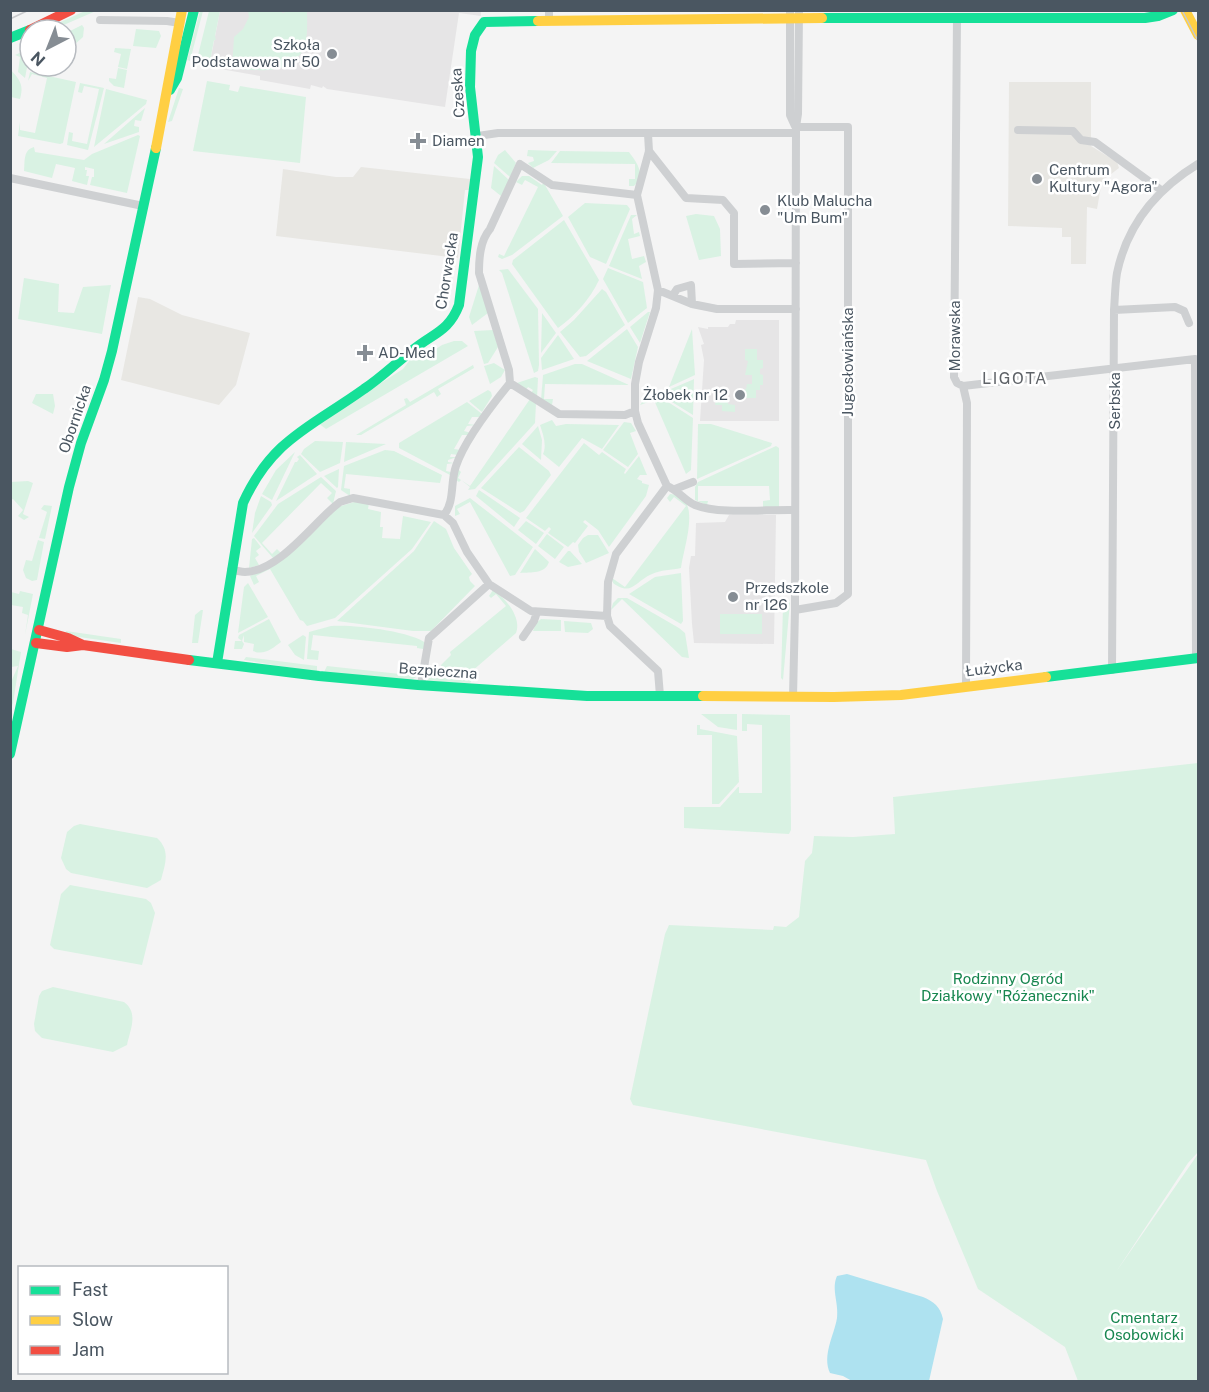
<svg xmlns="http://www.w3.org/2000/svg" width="1209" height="1392" font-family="'Public Sans',sans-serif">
  <rect width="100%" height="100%" fill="#f4f4f4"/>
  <!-- commercial -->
  <path fill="#e8e7e3" d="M1009,82H1091V146L1117,162L1119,168L1102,181L1097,209L1087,207L1086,264H1071V237H1062V228L1008,226Z
    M361,167L470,179L469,190H465L458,258L276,236L283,169L336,177H353Z
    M138,297L150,299L182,315L250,333L236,385L219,405L121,380Z"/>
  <!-- education -->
  <path fill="#e6e5e6" d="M220,11H481V16L459,13L445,107L327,89L323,86L322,88L311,85L310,89L260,80V76L209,67Z
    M736,320H779V421H700L704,360L701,345L704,344L698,327L708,329V327H728L730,324H735Z
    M729,515H776L774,644L694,643L692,624L689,568L691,556H695L696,523L725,522Z"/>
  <!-- green -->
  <path fill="#d9f2e3" d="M87,10L96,11L52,30H43Z
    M200,11H203L190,61L187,60Z
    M209,11H220L215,36L216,40H214L209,67L197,65L196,63Z
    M248,11H280L283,13L288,11H307C307,21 308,34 305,44C296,76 257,71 232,68L234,37L243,29L249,17Z
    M82,25L84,28L83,37L74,45L66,37V33Z
    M136,29L159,31L161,36L156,48L133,46Z
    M115,48L131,49L127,69L118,67L121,54L114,52Z
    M26,50L29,57L25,78L18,72L20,57L15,55Z
    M118,68L127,70L124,88L114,86L109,81V78L116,79Z
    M11,70C20,80 24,85 20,99L11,97Z
    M30,72L76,82L63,143L60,144L18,136L20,122V130L35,133L47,78L32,74L28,81Z
    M207,81L230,85L229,90L238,92L240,86L306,97L300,163L193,151Z
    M80,83L104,88L88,150L67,145L69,132L73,133L72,141L87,144L99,89L84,86L82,93L78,92Z
    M179,88L183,89L172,121L168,122Z
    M106,89L147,100L146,104L94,147Z
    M145,108L141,121L135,120L134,126L139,127V132L104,144Z
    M138,135L140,136L127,193L90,185L92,177H94V169L85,167V170H87L86,176H89L87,185L72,181L75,168L56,164L52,178L24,171C25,161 23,150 34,147L35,152L84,160L92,154Z
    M505,150L516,163L510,177L494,163L498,155Z
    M528,150L557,151L549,160L533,168L528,163L534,161L533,157L527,156Z
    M560,151L629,152C637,163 646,174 634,186H629V179H635V164L551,163Z
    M494,166L509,180L501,196L491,188Z
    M522,176H529L542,185L543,183L545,185L563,216L512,255L502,259L498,257L499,254L504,256L538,187L525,180L522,185L516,182Z
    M585,203L627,205L630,209L606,264L590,257L568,217Z
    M696,214L714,216L720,229L721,256L699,260L686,216Z
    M631,215H637L632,219L634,234L639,232L640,236L628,239L632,259L644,256L646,262L639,266L642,279L609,266Z
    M564,220L599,280C590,299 576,315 558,328L512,264L513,260Z
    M608,268L643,282L647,308L628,323L603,279Z
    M508,269L538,309L539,365L538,371L534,373L502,273L499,270Z
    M24,278L59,284L58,312L74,313L83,287L111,285L102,334L18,319Z
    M479,285L488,313L472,325L469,317Z
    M602,289L606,292L625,325L586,356L580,357L560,332L574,320Z
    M648,312H650L640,343L630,327Z
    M542,313L556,333L541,353Z
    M627,329L638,347L631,379L587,361Z
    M692,329L695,375L669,387Z
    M493,330L498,347L488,363L484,364L474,331Z
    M558,335L574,359L542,370L541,358Z
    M454,341H462L468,346L326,429L318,423L403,369L416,352L421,359L442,345Z
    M745,349H757V360H763V368L760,369V374L763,375V385H760V390H756V398H743V390L746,389L747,384H752V375H745L748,361L745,360Z
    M494,363L505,370L501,377L490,384L484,366Z
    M575,364H582L629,385L545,384L544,399H553L552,405L541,400L543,375Z
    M473,365L474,368L438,389L441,394L437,397L434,392L361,435H356L406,405L404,399L407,398L410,402Z
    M535,377L538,378L537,398L531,393L533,390L528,387L526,390L517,383Z
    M694,379L693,415L659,394L692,380Z
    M488,390L491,392L492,396L482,412L469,401Z
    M36,394H53L55,406L53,414L32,403Z
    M657,395L693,418L691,470L686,474L654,400L640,405L643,401Z
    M716,398H728V404L735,405V412L722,411V405H715Z
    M530,399L536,403L535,423L475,489L468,490L470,487L461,480L459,482L456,480L458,469L461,472L458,478L470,486Z
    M467,402L482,414L479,417H472L468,424L476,425L467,426L464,431L471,433L469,435H462L454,449L461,450L458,455L451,454L450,457H457L448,460V462L454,463L447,464L446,471L451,472L450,475L399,448V443Z
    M552,420L556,426L566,424L619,425L602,449L582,438L559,467L543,454C547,445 543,434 540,425Z
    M624,422L631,423L636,431L630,433L638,454L628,467L603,450Z
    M698,424H711L772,443L771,446L697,479Z
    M538,426L542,440L541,460L522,444Z
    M315,441L343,442L340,463L320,472L301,454L304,449Z
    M346,442L386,444L344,462Z
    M584,443L599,455L602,452L626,469L624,473L625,474L639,456L647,475H640L637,479L642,481V483L649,485L646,496L609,547L598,530L585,520L583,522L588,526L575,543L573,542L568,547L548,533L551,529L549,527L545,531L526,518Z
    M776,446L779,448V507H763V501L770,500L769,486H698V501H708L707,505L695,500V487L698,482Z
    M519,447L549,471L551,475L524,511L520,513L481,488Z
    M385,450L394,451L442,475L440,483L346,474L344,488L350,489V496L341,490L344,466Z
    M295,452L272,500L262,494L276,470Z
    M300,455L317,474L276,501L295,462H297L299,459L297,457Z
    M339,469L338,487L337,488L324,476Z
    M321,477L336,491L333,504L327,498L332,493L321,483L262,543L272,554L277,549L281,553L273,558L254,536L278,504Z
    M28,481L33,483L23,514L29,517L24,520L18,516L23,510L13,499L11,500V482Z
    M479,490L520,518L514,527L476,496Z
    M670,494C704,495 683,548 681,568C672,570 660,570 652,574C635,581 632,597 613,583L612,578L625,587L686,506L674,497L670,502L667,498Z
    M261,496L271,502L272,505L252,533L255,513Z
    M470,498L533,547L515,575L510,576L470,502L457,509L460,514L455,516V506Z
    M354,502L369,503L368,509L381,512L380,527H383L382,538L400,539L403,516L431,522L412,549L335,618L307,626L303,621L300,620L270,569L256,576L259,582L254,585L250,576L270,566L338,507Z
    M44,505L52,506L45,539L39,538L47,512L41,509Z
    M434,521L446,529L454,548L472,574L469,577L470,581L475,586L431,631H413L337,621L414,551Z
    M526,521L544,533L536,544L518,530Z
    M547,534L564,547L555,559L538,546Z
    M588,535H598L609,553L586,563L579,552L578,545L583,538Z
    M254,538L261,547L256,551L259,555L255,558L259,565L249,568L252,539Z
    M38,540L44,542L37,580L32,581L26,578L23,570L26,560L32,561Z
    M535,549L549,562C545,574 531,572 520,573Z
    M568,551H570L582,564L568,567L559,562Z
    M681,573L683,621L681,624L629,594L655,577Z
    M248,583L268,617L238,633L244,587Z
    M493,590C506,598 522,618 516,633L471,672H443L441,665L451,655L450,652L506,606L496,594L491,598L489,596Z
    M20,591L33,594L25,635L28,615L22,613L23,607L11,605V592L19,594Z
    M618,598H627L679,628L685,633L689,658L682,657L622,599L611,610L613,603Z
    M790,602L783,680L781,678L783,606Z
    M201,610H203L198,643H192L195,615Z
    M720,614H762V634H720Z
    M269,619L281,642C273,648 264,656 253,651L254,644L244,642V635L242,641L244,644L242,649H234L235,641H242L238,638L239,635Z
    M541,619L561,620V631H533L536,623Z
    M564,621L591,623L593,629L588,633L565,632Z
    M331,626C352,624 410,631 426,643L423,649L417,648V646L313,635L311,650L319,651L318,660L307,659L309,632Z
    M66,631L121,639V643L65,635Z
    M303,635L306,637L304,660L295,655L288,645Z
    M11,649L21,652L13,703L11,709V682L18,666L11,667Z
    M246,657L317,666V672L244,660Z
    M327,666L418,676L411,680L324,672Z
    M426,676L472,678L473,679L470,683L428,682L426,680Z
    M701,714H737V730L718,727Z
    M742,714L790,715L791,820V830L789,834L684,828V807H720L738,787H739V793H762V725L747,724V731H742Z
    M697,725H700V729L737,736L739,782L719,804H712V735H697Z
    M1198,763V1152L1188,1163L1116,1272L1198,1154V1381H1078L1065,1347L978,1289L937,1191L926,1160L633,1105L630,1099L665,934L669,925L773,930L774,926L786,927L799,917L805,861L812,853L814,836L853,837L895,834L893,797Z
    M80,824L157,838C171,851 165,864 161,880L147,888L71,873L66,869L61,858L67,832L74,826Z
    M70,885L146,899L151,903L155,913L142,965L54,949L50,945L61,894Z
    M53,987L124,1002C139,1013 130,1030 127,1045L113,1052L42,1038L35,1031L34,1024L39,996L42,991Z"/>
  <!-- water -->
  <path fill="#aee2f0" d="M847,1274L923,1297C934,1302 940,1306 943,1319L929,1381H852L843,1376L830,1373C822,1355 834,1336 837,1318C839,1303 831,1289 837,1276Z"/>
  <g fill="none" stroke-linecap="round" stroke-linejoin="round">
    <!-- street -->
    <path stroke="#ced0d2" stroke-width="8" d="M549,10V20
      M790,10V115L795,126
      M957,18L954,377L957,383L963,386L967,403L966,687
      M100,20L167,21L180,23
      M1018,130L1073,131L1081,140L1095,142L1161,190
      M478,136L498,133H796
      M649,151L686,198L723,200L734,213V264L796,263
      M10,178L143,206
      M637,195L649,151L648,134
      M658,290L692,304L717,309H796
      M673,295L677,289L691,285L692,304
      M1114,310L1175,307L1184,311L1189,323
      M963,386L1195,359L1196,658
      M667,486C678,490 685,501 695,505C720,515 767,509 795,510
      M675,489L693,482
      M444,515L453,523L467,552L489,584
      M231,570C235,570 241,572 245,572C279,571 311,526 335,506L340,502L353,498L444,515C455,501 450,483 456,466C465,439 492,405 510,383
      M795,610L836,603L848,594V127H796
      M607,616L610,626L658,671L660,696
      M523,637L534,621L537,612
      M1112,670L1114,310C1115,298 1115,285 1117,273C1127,225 1157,189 1198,164
      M421,685L429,638L489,584L531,611L607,616L608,582L616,554L667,486L638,423L635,411L625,415L559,414L510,383L509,370L479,273C479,258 480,241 490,229L520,164L552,185L637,195L658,290L656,308L639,362L635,384V411
      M793,697L795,610L796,127L798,114L799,10"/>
    <!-- fast -->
    <path stroke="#16e098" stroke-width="10" d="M822,18H1145L1158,16L1173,10
      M10,38L30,30
      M170,90L177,78L194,10
      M189,660L319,676L418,685L587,696H703
      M217,663L243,503C272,439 311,427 364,389C382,377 397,362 414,349C434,333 449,331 459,305L478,157L470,87L471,51L475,35L484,22L538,21
      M1046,677L1198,658
      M10,754L69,487L81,443L104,380L112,351L156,148"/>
    <!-- slow -->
    <path stroke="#ffcf43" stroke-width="10" d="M1185,10L1198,35
      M538,21L822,18
      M156,148L182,10
      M703,696L834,697L901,695L1046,677"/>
    <!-- jam -->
    <path stroke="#f24e42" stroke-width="10" d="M30,30L71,10
      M39,630L68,638L83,645L189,660
      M36,643L67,647L83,645"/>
    <!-- tram -->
    <path stroke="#c9cacc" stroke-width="1.5" d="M1182,10L1198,41
      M10,19L29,10"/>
  </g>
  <!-- markers -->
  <g fill="#868d94" stroke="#fff" stroke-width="2">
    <circle cx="332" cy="54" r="6"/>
    <path d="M415 132h6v6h6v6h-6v6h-6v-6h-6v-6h6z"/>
    <circle cx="1037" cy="179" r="6"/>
    <circle cx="765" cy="210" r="6"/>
    <path d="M362 344h6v6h6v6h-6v6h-6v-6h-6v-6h6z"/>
    <circle cx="740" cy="395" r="6"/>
    <circle cx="733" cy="597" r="6"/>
  </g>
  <g text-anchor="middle" stroke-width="5" stroke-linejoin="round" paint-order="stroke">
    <!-- poi labels -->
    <g font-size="15" fill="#4a5661" stroke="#fff" text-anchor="start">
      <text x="320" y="50" text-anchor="end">Szkoła<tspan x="320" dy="17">Podstawowa nr 50</tspan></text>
      <text x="432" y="146">Diamen</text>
      <text x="1049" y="175">Centrum<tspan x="1049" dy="17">Kultury "Agora"</tspan></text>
      <text x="777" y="206">Klub Malucha<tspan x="777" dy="17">"Um Bum"</tspan></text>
      <text x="378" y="358">AD-Med</text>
      <text x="728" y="400" text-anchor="end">Żłobek nr 12</text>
      <text x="745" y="593">Przedszkole<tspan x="745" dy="17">nr 126</tspan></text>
    </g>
    <!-- street labels -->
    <g font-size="15" fill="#4a5661" stroke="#fff">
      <text transform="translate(458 93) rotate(-94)" y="5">Czeska</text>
      <text transform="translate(447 271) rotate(-81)" y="5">Chorwacka</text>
      <text transform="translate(955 336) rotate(-90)" y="5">Morawska</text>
      <text transform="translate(848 362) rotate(-90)" y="5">Jugosłowiańska</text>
      <text transform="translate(1115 401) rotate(-90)" y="5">Serbska</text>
      <text transform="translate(75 419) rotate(-71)" y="5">Obornicka</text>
      <text transform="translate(994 668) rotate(-7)" y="5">Łużycka</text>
      <text transform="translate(438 671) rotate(4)" y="5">Bezpieczna</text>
    </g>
    <!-- park labels -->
    <g font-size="15" fill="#17864f" stroke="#fff">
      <text x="1008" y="984">Rodzinny Ogród<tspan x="1008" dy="17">Działkowy "Różanecznik"</tspan></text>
      <text x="1144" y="1323">Cmentarz<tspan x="1144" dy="17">Osobowicki</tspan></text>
    </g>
    <!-- neighbourhood labels -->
    <g font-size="16" letter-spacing="1.5" fill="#5f6368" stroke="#fff">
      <text x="1015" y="384">LIGOTA</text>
    </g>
  </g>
  <!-- border -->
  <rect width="1209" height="1392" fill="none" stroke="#4a5661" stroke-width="24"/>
  <!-- legend -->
  <rect x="18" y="1266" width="210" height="108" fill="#ffffff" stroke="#b7bbc0" stroke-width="1.5"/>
  <rect x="30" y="1286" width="30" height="9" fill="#16e098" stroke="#b7bbc0" stroke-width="1.5"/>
  <text x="72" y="1296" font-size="18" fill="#4a5661">Fast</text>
  <rect x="30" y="1316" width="30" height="9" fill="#ffcf43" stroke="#b7bbc0" stroke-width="1.5"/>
  <text x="72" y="1326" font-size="18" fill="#4a5661">Slow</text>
  <rect x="30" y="1346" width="30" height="9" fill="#f24e42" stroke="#b7bbc0" stroke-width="1.5"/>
  <text x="72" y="1356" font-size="18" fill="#4a5661">Jam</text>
  <!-- north arrow -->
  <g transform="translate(48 48) rotate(222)"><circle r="28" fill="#ffffff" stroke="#b7bbc0" stroke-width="1.5"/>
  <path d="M0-4.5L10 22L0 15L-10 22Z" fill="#868d94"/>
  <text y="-9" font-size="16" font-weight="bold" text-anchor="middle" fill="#4a5661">N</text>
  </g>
</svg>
